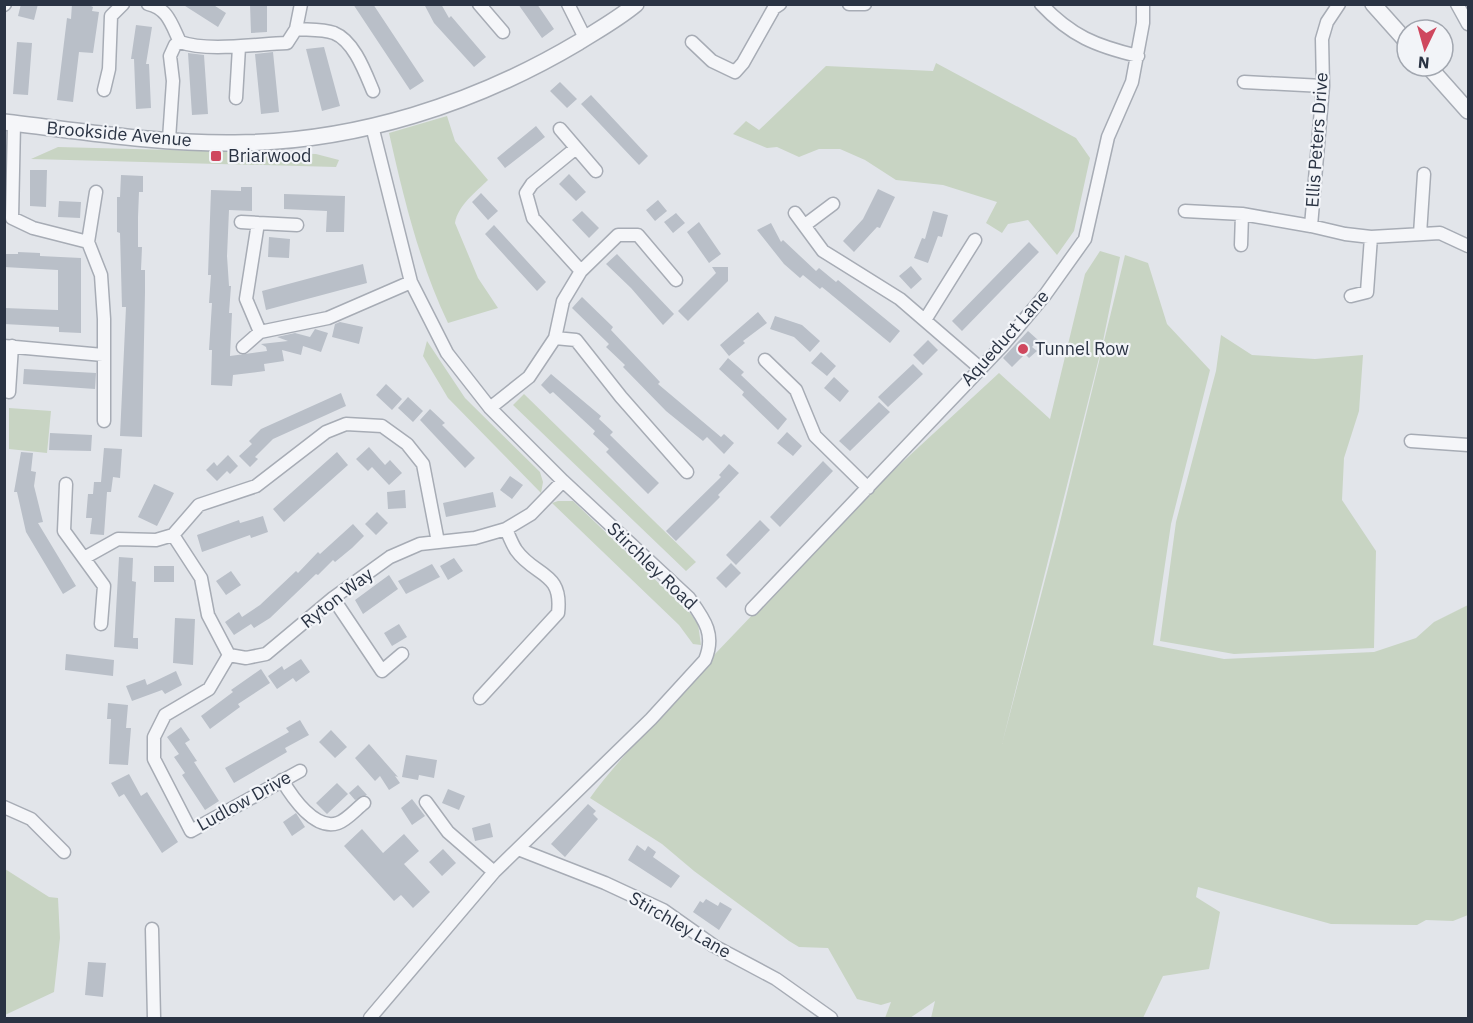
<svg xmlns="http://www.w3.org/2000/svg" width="1473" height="1023" font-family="'IBM Plex Sans',sans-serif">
  <rect width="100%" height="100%" fill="#e2e5ea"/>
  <!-- green -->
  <path fill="#c8d4c3" d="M936,63L1076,138L1090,158L1074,231L1057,255L1028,220L1008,224L1002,233L986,223L997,202L943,185L896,180L865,160L840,149H819L799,157L777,147L767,148L733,134L746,121L759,130L826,66L933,71Z
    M447,116L455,141L488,180C476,192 458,205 455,223L478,278L498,308L448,323C419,262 404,199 389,133Z
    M58,147L316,154L339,160L336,167L31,159Z
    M1100,251L1120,257L1102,346L1002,744L1057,534L1125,255L1148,263L1167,324L1210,370L1171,524L1153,645L1224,659L1374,652L1416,638L1434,622L1468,605V915L1453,921L1426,920L1417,925L1331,924L1198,887L1196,897L1220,912L1209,969L1163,976L1143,1018H931L935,1001L910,1018H885L891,1002L881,1005L857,999L828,948L799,947L789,941L694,871L662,844L590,798C615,763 645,735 670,701L869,493L999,373L1050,419L1085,274Z
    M1221,335L1252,355L1315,359L1363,355L1359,411L1344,458L1342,500L1376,551L1374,648L1234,654L1160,641L1176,522L1216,371Z
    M427,341L465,398L540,472L543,482L541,493L448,398L423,356Z
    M524,394L696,562L686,571L513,405Z
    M9,408L51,411L47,453L9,449Z
    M558,501H573L690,613L698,624L701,645L693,644L679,625L552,503Z
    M5,869L49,897L58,898L60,938L54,992L5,1015Z"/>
  <!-- building -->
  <path fill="#b9bfc8" d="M21,4H38L34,20L18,16Z
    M72,4H87L93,7L92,11L99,12L93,53L79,52L73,102L57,100L67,18L71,19Z
    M182,4H212L226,13L218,27Z
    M250,4H267V32L251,33Z
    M353,4H373L424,81L410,90Z
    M424,4H441L449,18L451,16L486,57L474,67L434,23Z
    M518,4H537L554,29L542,38Z
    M136,25L152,27L146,64H149L151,108L136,109L134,59H131Z
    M17,42L32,43L28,95L13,94Z
    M324,47L340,106L322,111L306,49Z
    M273,52L279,112L261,114L255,54Z
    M188,53L204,55L208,114L192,115Z
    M560,82L577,99L567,108L550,91Z
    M591,95L648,156L639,165L581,104Z
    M536,126L545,137L505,168L497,158Z
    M30,170H47L46,207L30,206Z
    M569,174L586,192L576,201L559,184Z
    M121,175L143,176V192H139L138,217V247H142L141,270H145V292L142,437L120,436L126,307H122L120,233L117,232V197H120Z
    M241,187H252V211L229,210L227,256L229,286H231L229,313H232L230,356L267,351L266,347L261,344L288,341L277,337L295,333L310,337L315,329L328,333L321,352L303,346L301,355L282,350L284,361L264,364L265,371L233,375L232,386L211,385L212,350H209L212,303H209L211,275H208L211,190L241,191Z
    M878,189L895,197L880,228L877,227L854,252L843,241L863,219Z
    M481,193L498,211L488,220L472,202Z
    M284,194L345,196L344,232H326L327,211L284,209Z
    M658,200L667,211L655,221L646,210Z
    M59,201L81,202L80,218L58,217Z
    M582,211L599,228L589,238L572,220Z
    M933,211L948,215L942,237L938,236L928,263L914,258L922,238L925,239Z
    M676,213L685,223L673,233L664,222Z
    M699,222L721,254L709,263L687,232Z
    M771,223L781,242L783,240L816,271L819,268L836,282L838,280L900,331L890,343L822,287L820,289L803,275L800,278L784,264L757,230Z
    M494,225L546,282L537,291L485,234Z
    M269,237L290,239L289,258L268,257Z
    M1029,242L1039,252L962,331L952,321Z
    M18,252L40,253V256L81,258V333L59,332V327L4,324V308L58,310V270L4,267V254H18Z
    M617,254L674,314L663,325L631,288L606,264Z
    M363,264L367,283L266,310L262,291Z
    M911,266L922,279L911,289L899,276Z
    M712,267H728V281L688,321L678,311L716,273Z
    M582,297L613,327L611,330L660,382L658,384L721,437L724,434L734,443L724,454L707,437L703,441L666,411L623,367L625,365L606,347L609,344L572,308Z
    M758,312L767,323L743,341L745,343L729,356L720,345Z
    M775,316L802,325L820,341L810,352L794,337L770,329Z
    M340,322L363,327L359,344L332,337L335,324Z
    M1028,331L1038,340L1032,347L1037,351L1029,358L1025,354L1012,367L1003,358Z
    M928,340L938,350L923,365L913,355Z
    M821,352L836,366L827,376L811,363Z
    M728,358L744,372L741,375L787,419L778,430L742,395L744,392L719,369Z
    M913,364L923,374L888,407L878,397Z
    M24,369L96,373L95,389L23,384Z
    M551,374L601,416L599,419L613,432L610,435L659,483L648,494L606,452L609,449L593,434L595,431L553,392L550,394L541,385Z
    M834,377L849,391L840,402L824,388Z
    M386,384L402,399L392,410L376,395Z
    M341,393L346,406L273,439L255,457L258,459L250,467L239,456L252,444L249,441L261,429Z
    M408,397L423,411L413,422L398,408Z
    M879,402L890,412L850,451L839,441Z
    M430,409L445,423L442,425L475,458L465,468L420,420Z
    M787,432L802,446L793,456L777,443Z
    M50,433L92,435L91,451L49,450Z
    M369,447L385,465L390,460L402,473L389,485L372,467L368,471L356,459Z
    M104,448L122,449L120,478L113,477L111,492H107L104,535L90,534L92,518H86L88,494H93L94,482H101Z
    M21,452L33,453L31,471L36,472L34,486L43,522L38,523L76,586L63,594L26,532L17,492H14Z
    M337,452L348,465L284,522L273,509Z
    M228,455L238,466L230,474L227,471L217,481L206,470L214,462L217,466Z
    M823,461L833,471L780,527L770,517Z
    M729,464L739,473L718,495L720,497L676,541L666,531L721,477L719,475Z
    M510,476L523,485L512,499L500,490Z
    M154,484L174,493L157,526L138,517Z
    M405,490L406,508L388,509L387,492Z
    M493,492L496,507L446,517L443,503Z
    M377,512L388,523L376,535L365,524Z
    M263,516L268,532L251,538L250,535L202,552L197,535L239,520L240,523Z
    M760,520L770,530L736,565L726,555Z
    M353,524L364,536L352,548L335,562L333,560L318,575L316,574L270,618L254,628L251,624L234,635L225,622L239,612L242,617L260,605L296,571L298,573L318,552L320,554Z
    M119,557L133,558L132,581L136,582L133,638H138V649L114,647Z
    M454,558L463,571L448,580L440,566Z
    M731,563L741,573L726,588L716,578Z
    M432,564L440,577L406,594L398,581Z
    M154,566H174V582H154Z
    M231,571L241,585L226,595L216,581Z
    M389,575L398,589L363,614L355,600Z
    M175,618L195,619L193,665L173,663Z
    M399,624L407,637L392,646L384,633Z
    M66,654L114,660L113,676L65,670Z
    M301,659L310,672L296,682L293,678L277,689L268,676L282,666L284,670Z
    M261,669L270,683L238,704L240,707L210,729L201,716L233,692L231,690Z
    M176,671L182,685L165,694L162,690L132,701L126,686L145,679L147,685Z
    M108,703L128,705L126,728H131L128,765L109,764L111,719H107Z
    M300,720L309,735L285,748L287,752L234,783L225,768L289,732L286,728Z
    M181,727L190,740L185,743L197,761L194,762L219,801L205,810L182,775L185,773L174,757L179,754L167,737Z
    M331,730L347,747L335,758L319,742Z
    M369,744L398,777L395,776L400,783L389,790L380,776L375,781L355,758Z
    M406,755L437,760L434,778L419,775L418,780L402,777Z
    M129,774L141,796L147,792L178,842L162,853L124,794L119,797L111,783Z
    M337,783L348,794L327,814L316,803Z
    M358,785L367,795L355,800L349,793Z
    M448,789L465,796L459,810L442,803Z
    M412,799L425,816L412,825L401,808Z
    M588,804L596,811L593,814L598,819L565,857L551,844Z
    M296,813L305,827L292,836L283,822Z
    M490,823L493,837L475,841L472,828Z
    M362,829L383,853L404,834L419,851L404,864L430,892L413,908L401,895L394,901L344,846Z
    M637,845L645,851L648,846L656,852L653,857L680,876L671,888L628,860Z
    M443,849L456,863L442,876L429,862Z
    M706,899L718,906L720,902L732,909L719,930L693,912L700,901L703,903Z
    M88,962L106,963L103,997L85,995Z"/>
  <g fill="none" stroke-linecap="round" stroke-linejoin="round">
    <!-- minor casing -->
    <g stroke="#a7acb5" stroke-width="15">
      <path id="minor" d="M148,4C168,8 172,26 180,42
        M479,4L503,32
        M568,4L585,38
        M849,4H865
        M1041,4C1071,36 1096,46 1138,56
        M1339,4L1327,22L1322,39L1323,86L1311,226L1345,234L1371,237L1440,233L1468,246
        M1457,4L1468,24
        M4,5L5,4
        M296,29C307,30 323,29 334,33C354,41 365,72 373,91
        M692,42L712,61L735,72L743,63L774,8L780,4
        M1244,82L1323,86
        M104,90L109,69L111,16L123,4
        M236,98L239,47
        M14,123L12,218L33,228L88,242L96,192
        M560,129L596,171
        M169,139L173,81L170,56L175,45L180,42C208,52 256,44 287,43L296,29L301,4
        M576,148L532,184L526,193L533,218L581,271
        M1185,211L1242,214L1311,226
        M795,213L823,251L900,299L980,368
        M241,222L258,223
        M805,225L833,204
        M1420,234L1424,174
        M88,242L101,275L104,319V421
        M1241,245L1242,214
        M1351,296L1367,292L1371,237
        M925,320L975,240
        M260,332L246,299L258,223L297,225
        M555,338L563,301L581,271L618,235H638L676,280
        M4,346L103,355
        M243,347L260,332L328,318L411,282
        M765,360L796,390L815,436L868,488
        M9,392L12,346
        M490,408L529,377L555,338L576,340L621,397L687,472
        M1411,441L1468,445
        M66,484L64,531L104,586L101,624
        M173,535L201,578L208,615L229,655L246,658L266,654L333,598L390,557L420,544L475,538L506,529L531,514L563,481
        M84,558L118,539L156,540L173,535L199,505L256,486L326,432L346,424L382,426L407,444L423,464L438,542
        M333,598L382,671L402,654
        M752,609L1003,345L1045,295L1085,239L1108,137L1132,82L1143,23V4
        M229,655L209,689L165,715L154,737V759L191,831L300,771
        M480,698L558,613C563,571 535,577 516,550C512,544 509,536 506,529
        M282,780C292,797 315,831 338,823C347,820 356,809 364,803
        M426,802L448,832L494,872
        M4,807L31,819L64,852
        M518,849L605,883L663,910L714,946L776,979L831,1018
        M152,929L154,1018
        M370,1018L494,872L651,719L705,660C716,634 704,619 689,598L563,481L490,408L447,353L411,282L372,126"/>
    </g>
    <!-- tertiary casing -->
    <g stroke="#a7acb5" stroke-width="18">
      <path id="tertiary" d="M1373,4L1407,42
        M1428,66L1468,111
        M4,122C80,131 159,144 235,143C356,142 475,104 579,42C598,30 618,19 636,4"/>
    </g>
    <!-- minor -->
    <use href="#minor" stroke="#f5f6f9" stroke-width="12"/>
    <!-- tertiary -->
    <use href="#tertiary" stroke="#f5f6f9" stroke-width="15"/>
  </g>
  <!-- markers -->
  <g fill="#cf475e" stroke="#f2f4f8" stroke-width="2">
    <rect x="210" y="150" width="12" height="12" rx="3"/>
    <circle cx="1023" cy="349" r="6"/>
  </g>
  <g text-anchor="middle" stroke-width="4.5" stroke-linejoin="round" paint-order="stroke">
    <!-- street labels -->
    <g font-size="18" fill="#2a3343" stroke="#f2f4f8">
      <text transform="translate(119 134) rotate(5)" y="6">Brookside Avenue</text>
      <text transform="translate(1317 140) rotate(-86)" y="6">Ellis Peters Drive</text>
      <text transform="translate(1005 338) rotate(-48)" y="6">Aqueduct Lane</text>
      <text transform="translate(652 566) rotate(44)" y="6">Stirchley Road</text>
      <text transform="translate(337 598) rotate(-38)" y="6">Ryton Way</text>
      <text transform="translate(244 801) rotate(-29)" y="6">Ludlow Drive</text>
      <text transform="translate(680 925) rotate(30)" y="6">Stirchley Lane</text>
    </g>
    <!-- poi labels -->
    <g font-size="18" fill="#2a3343" stroke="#f2f4f8" text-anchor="start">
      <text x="228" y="162">Briarwood</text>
      <text x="1035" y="355">Tunnel Row</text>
    </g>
  </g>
  <!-- border -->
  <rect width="1473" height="1023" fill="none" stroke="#2a3343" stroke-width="12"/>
  <!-- north arrow -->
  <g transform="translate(1425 48) rotate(185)"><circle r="28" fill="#f2f4f8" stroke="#a2a7b0" stroke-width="1.5"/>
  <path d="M0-4.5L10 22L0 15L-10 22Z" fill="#cf475e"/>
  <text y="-9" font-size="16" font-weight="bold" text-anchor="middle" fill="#2a3343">N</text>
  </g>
</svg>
